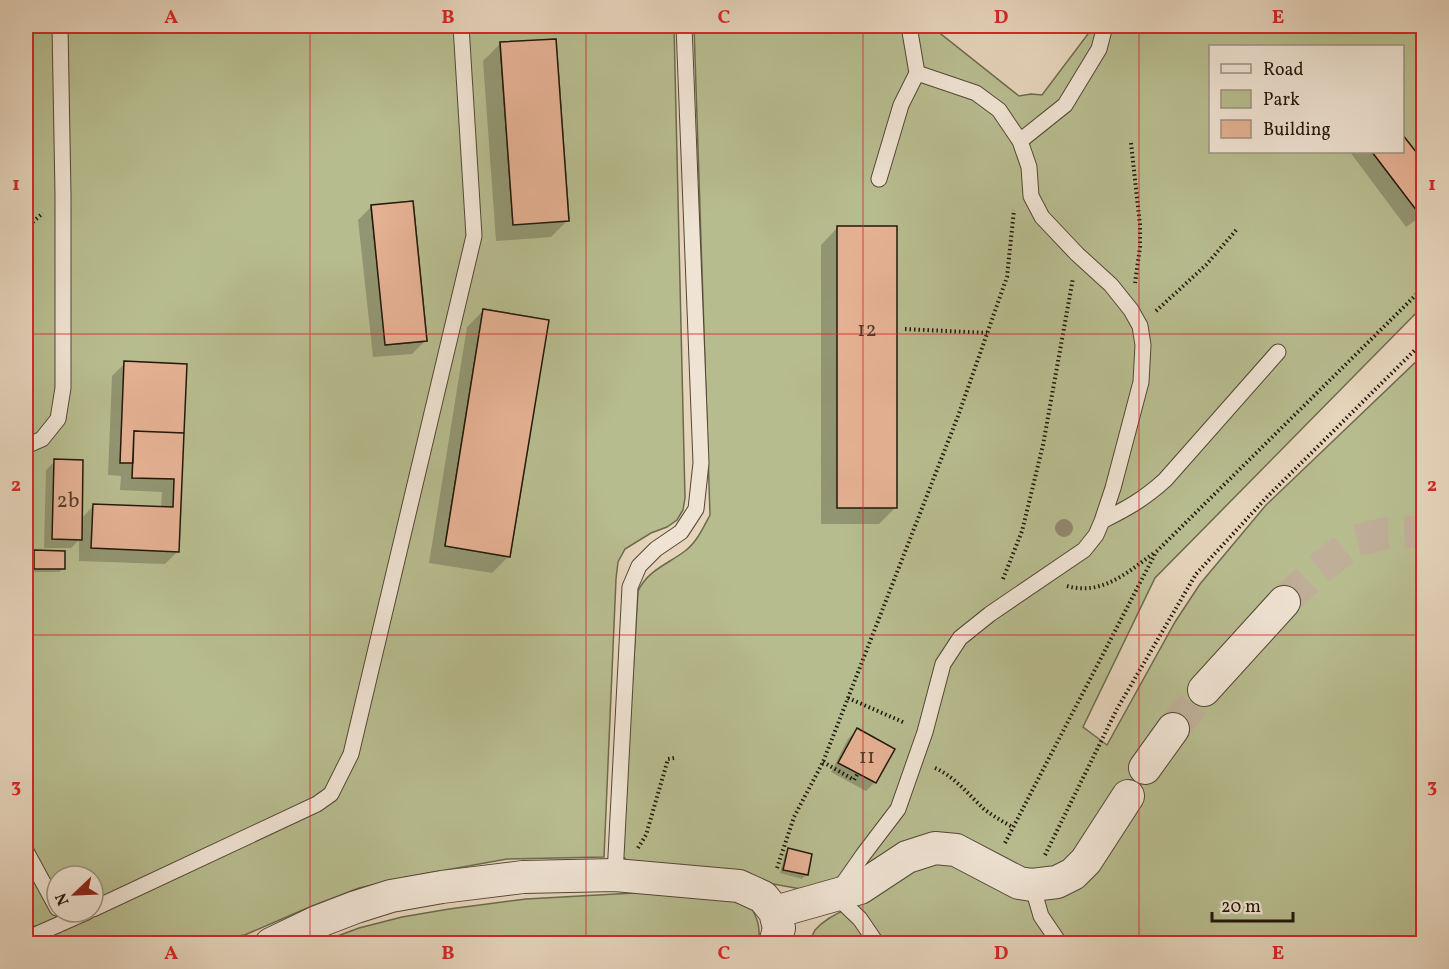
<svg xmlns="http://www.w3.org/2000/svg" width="1449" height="969" font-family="Vollkorn,serif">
  <rect width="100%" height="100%" fill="#e6d4bb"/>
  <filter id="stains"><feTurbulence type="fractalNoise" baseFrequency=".00333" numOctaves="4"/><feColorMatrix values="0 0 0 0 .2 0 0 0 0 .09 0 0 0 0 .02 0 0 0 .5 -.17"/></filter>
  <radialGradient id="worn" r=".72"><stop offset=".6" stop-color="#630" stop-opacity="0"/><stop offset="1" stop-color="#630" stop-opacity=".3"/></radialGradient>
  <!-- green -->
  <path fill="#b7bc8f" stroke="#6c6a4c" stroke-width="1.5" fill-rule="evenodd" d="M26,26H674L685,498L683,510L677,520L667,527L651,533L625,549L618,562L616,579L604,857L507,859L407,877L359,888L312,906L226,943H32L42,927L31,926L26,928V768L28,767L26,761ZM556,39L569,220L513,224L500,43ZM413,201L427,341L386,345L371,206ZM483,309L548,320L510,557L445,546ZM57,876H93V912H57Z
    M694,26H935L936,30L1019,96L1031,94L1042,95L1088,34L1091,26H1423V306L1155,578L1083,727L1107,745L1175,622L1200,584L1266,505L1423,355V943L1355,944L1344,940L1342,944L808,943C811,939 813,934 815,930C827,916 847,910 862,900L717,874L627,861L622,855L638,591C648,570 668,564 685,551C697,542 703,528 710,515ZM1210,46H1402V152H1210Z
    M670,891L749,903C758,920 760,924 759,944H316L359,928L402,917L449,909L526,899Z"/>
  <!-- shadow -->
  <path fill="#0003" d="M1036,26H1068L1067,29L1063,33Z
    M500,44L568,220L551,237L496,241L483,61Z
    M1350,152H1402L1424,165V214L1406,227Z
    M371,207L425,341L412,354L373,357L358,220Z
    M837,228L896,507L879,524H821V245Z
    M484,310L509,556L492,573L429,563L467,327Z
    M125,363L185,365L178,551L165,564L79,561V540L71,548H44L46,470L55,461L81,519L93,506L161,508L162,492L120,490L121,476L108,475L112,376Z
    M34,552L63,569L59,572H30V556Z
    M857,730L893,749L875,782L866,791L831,772L848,739Z
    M789,850L806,875L802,879L780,873L785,854Z"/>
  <!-- building -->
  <path fill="#e5b193" stroke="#22180a" stroke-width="1.5" d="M556,39L569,221L513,225L500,42Z
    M1402,134L1424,162V212L1420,215L1372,152H1402Z
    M413,201L427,341L385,345L371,205Z
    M837,226H897V508H837Z
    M483,309L549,320L510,557L445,546Z
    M124,361L187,364L184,433L134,431L133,463H120Z
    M134,431L184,433L179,552L91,548L93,504L173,507L174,479L132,478Z
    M54,459L83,460L82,540L52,539Z
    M34,550L65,551V569H34Z
    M857,728L895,749L876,783L838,763Z
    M788,848L812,854L808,875L783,870Z"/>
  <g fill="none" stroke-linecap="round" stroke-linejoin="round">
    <!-- street-tunnel -->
    <path stroke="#bfae98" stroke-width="32" stroke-dasharray="32 16" stroke-linecap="butt" d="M1284,602L1315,572L1355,541L1386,533L1424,532
      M1173,729L1204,690"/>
    <!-- lane casing -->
    <g stroke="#534736" stroke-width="17">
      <path id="lane" d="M1020,141L1065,105L1099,49L1105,26
        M879,179L901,105L917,73
        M26,446L42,439L58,419L63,388V195L60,26
        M1102,521C1128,508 1144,499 1165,480L1278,352
        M26,851L57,908
        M615,875L630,587L639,566L656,549L681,532L696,509L701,463L684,26
        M1032,885L1041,916L1060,944
        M93,909L317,804L331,794L351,754L474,236L461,26
        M26,939L87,912
        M877,944L860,919L835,895L863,855L898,809L925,732L943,664L960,638L990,614L1084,550L1096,535L1102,521L1113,488L1141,382L1143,345L1140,326L1131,310L1111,285L1077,254L1042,217L1031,196L1029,167L1020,141L999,110L976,93L917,73L909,26"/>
    </g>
    <!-- street casing -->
    <g stroke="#534736" stroke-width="34">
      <path id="street" d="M1204,690L1284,602
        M1145,768L1173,729
        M775,912L860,888L907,857L935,848L956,850L1019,883L1032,885L1057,882L1073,874L1086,861L1128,796
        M271,944L317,922L356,907L391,896L442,887L523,877L615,875L739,886L763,897L775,912L779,928L775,944"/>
    </g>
    <!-- path -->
    <path stroke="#22180a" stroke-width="4" stroke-dasharray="1.5 3" stroke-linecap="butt" d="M1131,143L1140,225V247L1135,283
      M26,228L43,213
      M1156,311L1206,265L1238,228
      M905,329L987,333
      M1003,579L1022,531L1043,445L1073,278
      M1067,586C1102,596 1128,572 1154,553
      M848,698L905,723
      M823,762L854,780L858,773
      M935,768C954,776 969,795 984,809C993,816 1003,822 1013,827
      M1005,843L1156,552L1424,287
      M638,848L646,835L668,759L674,758
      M1045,855L1117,709L1196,574L1266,498L1424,341
      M777,868L794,817L823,762L958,416L1007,277L1014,210
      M226,944L243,936"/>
    <!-- lane -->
    <use href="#lane" stroke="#efe3d3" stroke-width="15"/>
    <!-- street -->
    <use href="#street" stroke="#efe3d3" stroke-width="32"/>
  </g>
  <!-- trees -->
  <circle fill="#938870" cx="1064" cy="528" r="9"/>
  <!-- grid -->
  <path fill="none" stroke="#d62828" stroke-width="1.5" stroke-opacity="0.55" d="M310,26V944M586,26V944M863,26V944M1139,26V944M26,334H1424M26,635H1424"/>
  <g text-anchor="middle" stroke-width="5" stroke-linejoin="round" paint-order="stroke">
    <!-- number labels -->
    <g font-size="21" fill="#533e2c">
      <text x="867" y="336">12</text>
      <text x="68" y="507">2b</text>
      <text x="867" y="763">11</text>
    </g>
  </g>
  <!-- margin -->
  <rect width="1449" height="969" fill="none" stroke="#e6d4bb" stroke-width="66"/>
  <!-- legend -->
  <rect x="1209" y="45" width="195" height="108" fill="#efe3d3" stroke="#9d9283" stroke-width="1.5"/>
  <rect x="1221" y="64" width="30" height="9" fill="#efe3d3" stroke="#9d9283" stroke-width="1.5"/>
  <text x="1263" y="75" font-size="18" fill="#22180a">Road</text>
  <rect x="1221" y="90" width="30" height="18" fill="#b7bc8f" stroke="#9d9283" stroke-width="1.5"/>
  <text x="1263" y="105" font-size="18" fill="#22180a">Park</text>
  <rect x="1221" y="120" width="30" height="18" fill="#e5b193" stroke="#9d9283" stroke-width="1.5"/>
  <text x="1263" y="135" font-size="18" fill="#22180a">Building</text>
  <!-- north arrow -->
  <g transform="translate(75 894) rotate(247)"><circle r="28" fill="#efe3d3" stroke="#9d9283" stroke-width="1.5"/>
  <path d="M0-4.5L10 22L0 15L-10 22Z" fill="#8f2418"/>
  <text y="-9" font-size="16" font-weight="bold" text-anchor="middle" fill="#22180a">N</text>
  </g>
  <!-- scale -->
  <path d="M1212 912v9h81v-9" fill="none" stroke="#22180a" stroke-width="3"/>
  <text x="1221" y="912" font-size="18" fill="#22180a" stroke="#efe3d3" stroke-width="4.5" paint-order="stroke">20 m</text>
  <rect x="33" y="33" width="1383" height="903" fill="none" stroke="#d62828" stroke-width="2"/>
  <g font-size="20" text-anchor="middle" font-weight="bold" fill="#d62828">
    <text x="171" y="23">A</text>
    <text x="448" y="23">B</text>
    <text x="724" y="23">C</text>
    <text x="1001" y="23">D</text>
    <text x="1278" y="23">E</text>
    <text x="16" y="190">1</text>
    <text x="1432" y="190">1</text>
    <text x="16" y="491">2</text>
    <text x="1432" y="491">2</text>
    <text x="16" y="792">3</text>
    <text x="1432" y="792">3</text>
    <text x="171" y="959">A</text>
    <text x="448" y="959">B</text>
    <text x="724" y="959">C</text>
    <text x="1001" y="959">D</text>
    <text x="1278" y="959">E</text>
  </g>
  <rect width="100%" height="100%" filter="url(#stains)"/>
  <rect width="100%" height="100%" fill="url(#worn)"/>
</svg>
